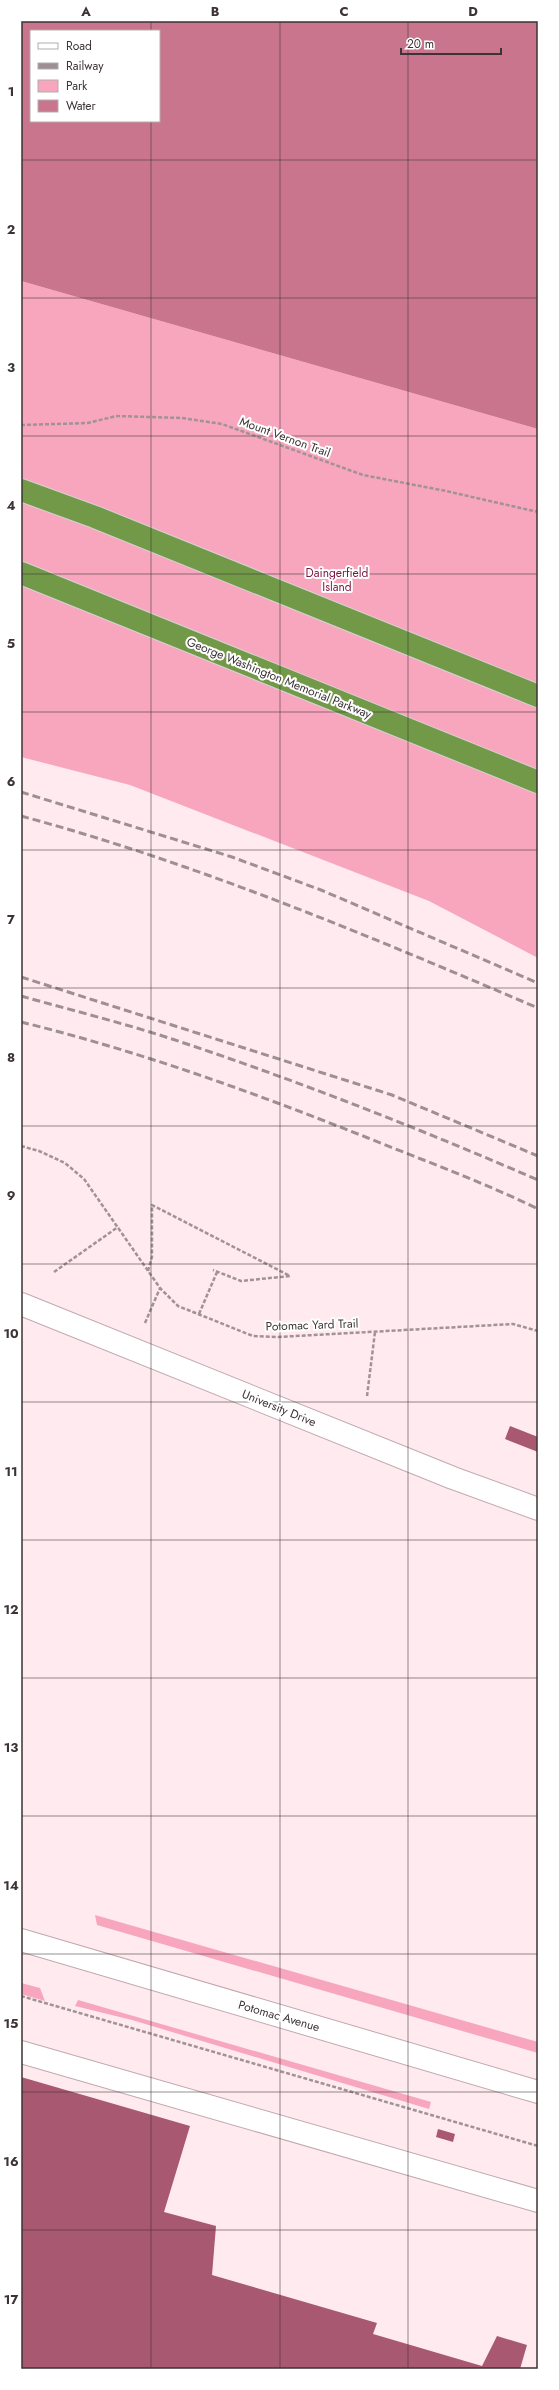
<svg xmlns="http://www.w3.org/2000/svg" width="559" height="2390" font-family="Jost,sans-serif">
  <rect width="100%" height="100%" fill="#feeaef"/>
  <!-- green -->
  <path fill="#f7a6bd" d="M21,281L538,429V958L429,901L130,785L21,757Z
    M95,1915L538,2042V2053L97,1925Z
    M21,1983L40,1988L45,2001L21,1994Z
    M78,2000L431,2102L429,2109L132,2020L75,2006Z"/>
  <!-- water -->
  <path fill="#c9758e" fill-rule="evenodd" d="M21,21H538V429L21,281ZM31,31H159V121H31Z"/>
  <!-- building -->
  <path fill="#a85871" d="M510,1426L538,1437V1452L505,1439Z
    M21,2077L190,2126L164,2212L216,2226L212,2275L377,2323L373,2334L482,2366L497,2336L527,2345L520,2369H21Z
    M438,2129L455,2134L453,2142L436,2137Z"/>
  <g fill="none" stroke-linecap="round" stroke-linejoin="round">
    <!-- minor casing -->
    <g stroke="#c1a9af" stroke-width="24">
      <path id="minor" d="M21,1304L453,1478L538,1509
        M21,1940L538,2092
        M21,2052L538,2201"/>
    </g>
    <!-- highway casing -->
    <g stroke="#d4d2d3" stroke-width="24">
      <path id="highway" d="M21,490L95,517L538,696
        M21,573L538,782"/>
    </g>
    <!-- path -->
    <path stroke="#a19296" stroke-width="2.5" stroke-dasharray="4 2" stroke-linecap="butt" d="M21,425L88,423L116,416L182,418L222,424L363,475L446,491L538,512
      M21,1146L39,1151L65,1163L84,1179L160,1288L178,1306L253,1336L278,1337L513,1324L538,1331
      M148,1271L152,1257V1205L290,1276L241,1281L213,1270
      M54,1272L118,1227
      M199,1314L217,1272
      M145,1323L160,1288
      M367,1396L375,1332
      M21,1996L538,2146"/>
    <!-- minor -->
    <use href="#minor" stroke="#fff" stroke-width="22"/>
    <!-- highway -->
    <use href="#highway" stroke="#729948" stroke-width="22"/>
    <!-- rail -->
    <path stroke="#9e8f93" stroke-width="3" stroke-dasharray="8 4" stroke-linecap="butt" d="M21,792L232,857L321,890L538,983
      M21,816C199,864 369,936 538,1008
      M21,977L392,1095L538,1156
      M21,996C71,1010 123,1023 172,1039C296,1080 418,1128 538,1180
      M21,1022C139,1051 255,1093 368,1138C425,1161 483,1182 538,1209"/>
  </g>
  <!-- grid -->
  <path fill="none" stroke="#3c3335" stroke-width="1" stroke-opacity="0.55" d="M151,21V31M280,21V2369M408,21V2369M151,121V2369M21,160H538M21,298H538M21,436H538M21,574H538M21,712H538M21,850H538M21,988H538M21,1126H538M21,1264H538M21,1402H538M21,1540H538M21,1678H538M21,1816H538M21,1954H538M21,2092H538M21,2230H538"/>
  <g text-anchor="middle" stroke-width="4" stroke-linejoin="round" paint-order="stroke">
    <!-- street labels -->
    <g font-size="12" fill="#3c3335" stroke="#fff">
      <text transform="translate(285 437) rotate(20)" y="4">Mount Vernon Trail</text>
      <text transform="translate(279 678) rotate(22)" y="4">George Washington Memorial Parkway</text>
      <text transform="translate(312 1325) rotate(-2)" y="4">Potomac Yard Trail</text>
      <text transform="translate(279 1408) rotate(22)" y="4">University Drive</text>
      <text transform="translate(279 2016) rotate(16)" y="4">Potomac Avenue</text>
    </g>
    <!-- park labels -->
    <g font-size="12" fill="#7b1540" stroke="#fff">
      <text x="337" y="577">Daingerfield<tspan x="337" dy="14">Island</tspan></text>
    </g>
  </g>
  <!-- border -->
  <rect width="559" height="2390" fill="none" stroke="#ffffff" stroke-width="44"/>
  <!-- legend -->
  <rect x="30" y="30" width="130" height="92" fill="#ffffff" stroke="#b1adae"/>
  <rect x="38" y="43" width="20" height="6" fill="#ffffff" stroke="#b1adae"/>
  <text x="66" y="50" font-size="12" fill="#3c3335">Road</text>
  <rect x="38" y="63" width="20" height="6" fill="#9e8f93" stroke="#b1adae"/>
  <text x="66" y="70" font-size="12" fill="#3c3335">Railway</text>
  <rect x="38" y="80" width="20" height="12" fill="#f7a6bd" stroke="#b1adae"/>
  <text x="66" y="90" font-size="12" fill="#3c3335">Park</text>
  <rect x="38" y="100" width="20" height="12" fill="#c9758e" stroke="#b1adae"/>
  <text x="66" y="110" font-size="12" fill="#3c3335">Water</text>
  <!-- scale -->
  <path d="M401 48v6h100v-6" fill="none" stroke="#3c3335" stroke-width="2"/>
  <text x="407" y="48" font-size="12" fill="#3c3335" stroke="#ffffff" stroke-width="3" paint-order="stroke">20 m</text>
  <rect x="22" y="22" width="515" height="2346" fill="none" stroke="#3c3335" stroke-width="1.5"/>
  <g font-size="13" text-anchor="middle" font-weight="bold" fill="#3c3335">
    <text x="86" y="16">A</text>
    <text x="215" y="16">B</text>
    <text x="344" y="16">C</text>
    <text x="473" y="16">D</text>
    <text x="11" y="96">1</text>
    <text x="11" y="234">2</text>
    <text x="11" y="372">3</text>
    <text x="11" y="510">4</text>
    <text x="11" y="648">5</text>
    <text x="11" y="786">6</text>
    <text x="11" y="924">7</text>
    <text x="11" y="1062">8</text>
    <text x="11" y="1200">9</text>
    <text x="11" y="1338">10</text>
    <text x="11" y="1476">11</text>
    <text x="11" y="1614">12</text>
    <text x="11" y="1752">13</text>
    <text x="11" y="1890">14</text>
    <text x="11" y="2028">15</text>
    <text x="11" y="2166">16</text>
    <text x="11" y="2304">17</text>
  </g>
</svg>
